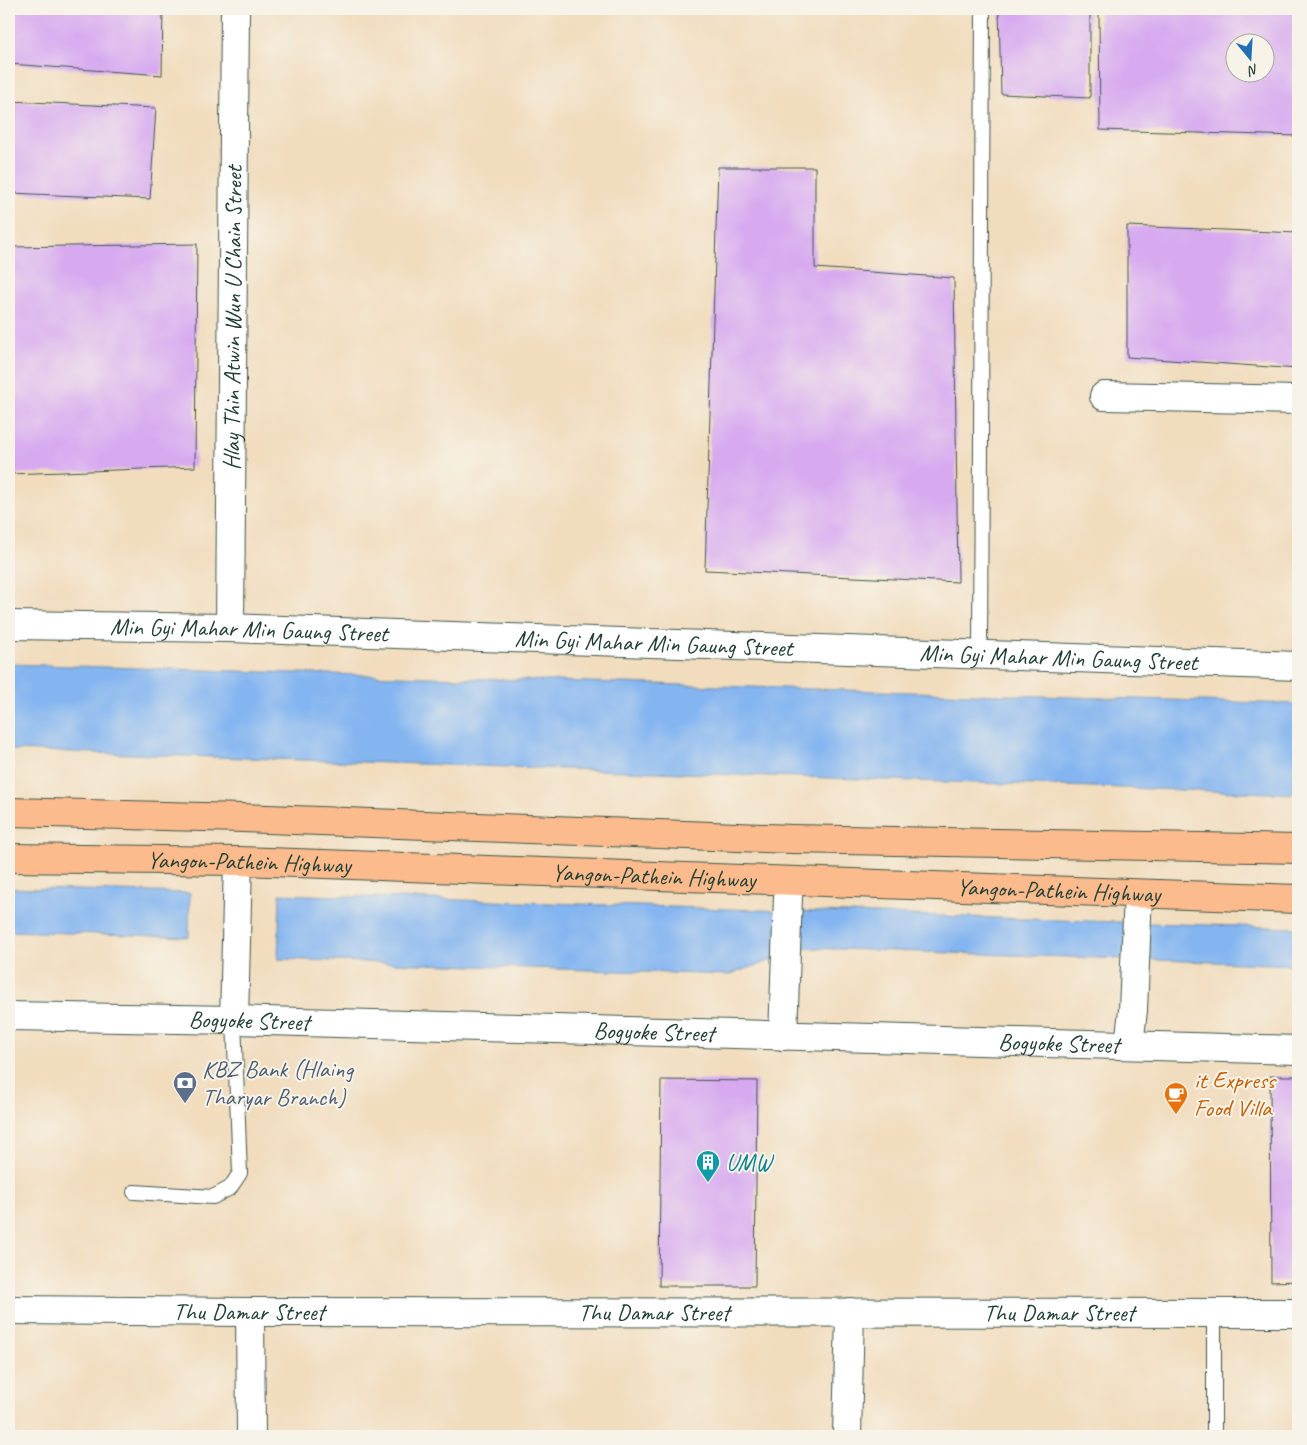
<svg xmlns="http://www.w3.org/2000/svg" width="1307" height="1445" font-family="Caveat,sans-serif">
  <rect width="100%" height="100%" fill="#f7f3e8"/>
  <filter id="ink" filterUnits="userSpaceOnUse"><feTurbulence type="fractalNoise" baseFrequency=".02" numOctaves="2"/><feDisplacementMap in="SourceGraphic" scale="10" xChannelSelector="R" yChannelSelector="G"/><feConvolveMatrix kernelMatrix="1 2 1 2 8 2 1 2 1" color-interpolation-filters="sRGB"/></filter>
  <filter id="wash" filterUnits="userSpaceOnUse"><feTurbulence type="fractalNoise" baseFrequency=".0096" numOctaves="4" result="noise"/><feDisplacementMap in="SourceGraphic" scale="20" xChannelSelector="R" yChannelSelector="G"/><feGaussianBlur stdDeviation="1.12" result="paint"/><feColorMatrix in="noise" values="0 0 0 0 0 0 0 0 0 0 0 0 0 0 0 0 0 1.4 0 .05"/><feComposite in="paint" operator="in"/></filter>
  <g filter="url(#wash)">
    <rect width="100%" height="100%" fill="#f1dcbd"/>
    <!-- water -->
    <path fill="#84b5f0" stroke="#527992" d="M9,664L1298,704V794L9,750Z
      M9,888L190,893L189,937L9,931Z
      M280,894L1298,928V965L808,948L728,975L278,959Z"/>
    <g id="blocks">
      <!-- building -->
      <path fill="#d7aaf0" fill-rule="evenodd" d="M9,9H163L162,75L9,64Z
        M999,9H1090V98L1001,94Z
        M1099,9H1298V136L1100,130ZM1234,42H1264V72H1234Z
        M9,101L156,108L150,199L9,193Z
        M718,167H815V268L954,278L958,582L705,570Z
        M1127,226L1298,233V369L1127,357Z
        M197,244L195,467L9,474V247Z
        M1270,1076H1298V1281L1271,1282Z
        M661,1080L757,1081L755,1286H659Z"/>
    </g>
  </g>
  <g filter="url(#ink)">
    <use href="#blocks" fill-opacity="0" stroke="#3e5549" stroke-width="1"/>
    <g fill="none" stroke-linecap="round" stroke-linejoin="round">
      <!-- lane casing -->
      <g stroke="#3e5549" stroke-width="16">
        <path id="lane" d="M980,655L983,9
          M134,1192L213,1197L230,1188L240,1173L234,1020
          M1214,1436V1313"/>
      </g>
      <!-- street casing -->
      <g stroke="#3e5549" stroke-width="30">
        <g id="street">
          <path d="M1104,396L1298,400"/>
          <path id="s1" d="M9,625L230,628L1298,666"/>
          <path id="s2" d="M230,628L235,9"/>
          <path id="s3" d="M9,1016L234,1020L1298,1050"/>
          <path d="M234,1020L238,861"/>
          <path d="M783,1036L788,896L790,882"/>
          <path d="M1129,1045L1133,1010L1138,894"/>
          <path id="s4" d="M9,1310L250,1312L1298,1313"/>
          <path d="M250,1312L251,1436"/>
          <path d="M847,1436L850,1312"/>
        </g>
      </g>
      <!-- primary casing -->
      <g stroke="#3e5549" stroke-width="30">
        <g id="primary">
          <path d="M9,812L242,818L792,839L1298,849"/>
          <path id="s5" d="M9,858L238,861L1298,899"/>
        </g>
      </g>
      <!-- lane -->
      <use href="#lane" stroke="#fff" stroke-width="14"/>
      <!-- street -->
      <use href="#street" stroke="#fff" stroke-width="28"/>
      <!-- primary -->
      <use href="#primary" stroke="#fbbb8c" stroke-width="28"/>
    </g>
  </g>
  <!-- icons -->
  <defs>
    <g id="bank-pin" transform="scale(1.25)"><path d="M0 17L-7.5 6A9.5 9.5 0 1 1 7.5 6Z" fill="#5c6f8a" stroke="#f7f3e8"/><path d="M-6-4H6V4H-6ZM0-2.3a2.3 2.3 0 1 0 0 4.6a2.3 2.3 0 1 0 0-4.6Z" fill="#fff"/></g>
    <g id="cafe-pin" transform="scale(1.25)"><path d="M0 17L-7.5 6A9.5 9.5 0 1 1 7.5 6Z" fill="#e8710a" stroke="#f7f3e8"/><path d="M-5.5-4.5H6V0H3Q3 3.5 0 3.5H-2.5Q-5.5 3.5-5.5 0ZM3-3.2v2h1.7v-2ZM-6 4.5H4V6H-6Z" fill="#fff"/></g>
    <g id="building-pin" transform="scale(1.25)"><path d="M0 17L-7.5 6A9.5 9.5 0 1 1 7.5 6Z" fill="#0f9aa8" stroke="#f7f3e8"/><path d="M-4-6H4V6H1V3H-1V6H-4ZM-2.5-4.3h1.7v1.8h-1.7ZM.8-4.3h1.7v1.8H.8ZM-2.5-1h1.7V.8h-1.7ZM.8-1h1.7V.8H.8Z" fill="#fff"/></g>
  </defs>
  <g fill-rule="evenodd">
    <use href="#bank-pin" x="185" y="1083"/>
    <use href="#cafe-pin" x="1176" y="1094"/>
    <use href="#building-pin" x="708" y="1162"/>
  </g>
  <g text-anchor="middle" stroke-width="4" stroke-linejoin="round" paint-order="stroke">
    <!-- street labels -->
    <g font-size="24" fill="#1f3d34" stroke="#f7f3e8">
      <text dy="8" stroke="none"><textPath href="#s2" startOffset="310">Hlay Thin Atwin Wun U Chain Street</textPath></text>
      <text dy="8" stroke="none"><textPath href="#s1" startOffset="240">Min Gyi Mahar Min Gaung Street</textPath></text>
      <text dy="8" stroke="none"><textPath href="#s1" startOffset="645">Min Gyi Mahar Min Gaung Street</textPath></text>
      <text dy="8" stroke="none"><textPath href="#s1" startOffset="1050">Min Gyi Mahar Min Gaung Street</textPath></text>
      <text dy="8" stroke="none"><textPath href="#s5" startOffset="240">Yangon-Pathein Highway</textPath></text>
      <text dy="8" stroke="none"><textPath href="#s5" startOffset="645">Yangon-Pathein Highway</textPath></text>
      <text dy="8" stroke="none"><textPath href="#s5" startOffset="1050">Yangon-Pathein Highway</textPath></text>
      <text dy="8" stroke="none"><textPath href="#s3" startOffset="240">Bogyoke Street</textPath></text>
      <text dy="8" stroke="none"><textPath href="#s3" startOffset="645">Bogyoke Street</textPath></text>
      <text dy="8" stroke="none"><textPath href="#s3" startOffset="1050">Bogyoke Street</textPath></text>
      <text dy="8" stroke="none"><textPath href="#s4" startOffset="240">Thu Damar Street</textPath></text>
      <text dy="8" stroke="none"><textPath href="#s4" startOffset="645">Thu Damar Street</textPath></text>
      <text dy="8" stroke="none"><textPath href="#s4" startOffset="1050">Thu Damar Street</textPath></text>
    </g>
    <!-- service labels -->
    <g font-size="24" fill="#4e5e75" stroke="#f7f3e8" text-anchor="start">
      <text x="202" y="1077">KBZ Bank (Hlaing<tspan x="202" dy="28">Tharyar Branch)</tspan></text>
    </g>
    <!-- food labels -->
    <g font-size="24" fill="#c56008" stroke="#f7f3e8" text-anchor="start">
      <text x="1194" y="1088">it Express<tspan x="1194" dy="28">Food Villa</tspan></text>
    </g>
    <!-- culture labels -->
    <g font-size="24" fill="#0d838f" stroke="#f7f3e8" text-anchor="start">
      <text x="726" y="1170">UMW</text>
    </g>
  </g>
  <!-- margin -->
  <rect width="1307" height="1445" fill="none" stroke="#f7f3e8" stroke-width="30"/>
  <!-- north arrow -->
  <g transform="translate(1250 58) rotate(162)"><circle r="24" fill="#f7f3e8" stroke="#a1aaa0"/>
  <path d="M0-4L9 19L0 12L-9 19Z" fill="#1f6fb2"/>
  <text y="-8" font-size="14" font-weight="bold" text-anchor="middle" fill="#1f3d34">N</text>
  </g>
</svg>
